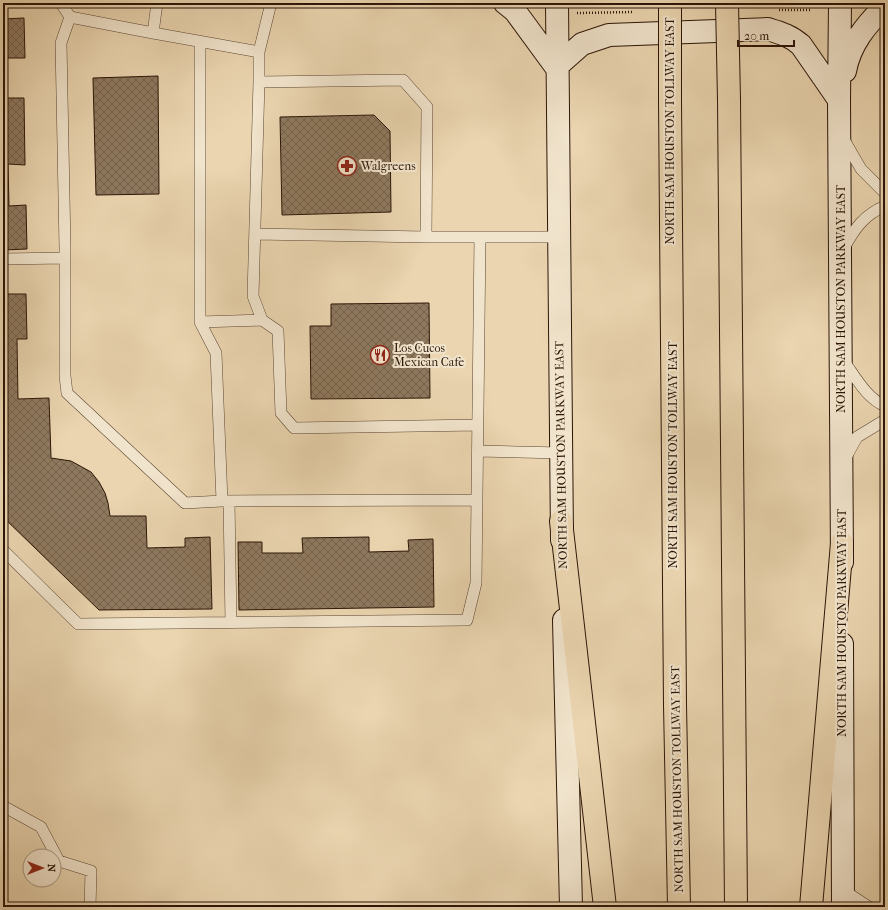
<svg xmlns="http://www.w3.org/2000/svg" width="888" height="910" font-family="'IM FELL French Canon',serif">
  <defs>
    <pattern id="building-cross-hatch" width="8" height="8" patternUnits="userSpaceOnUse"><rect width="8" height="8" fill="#8e795f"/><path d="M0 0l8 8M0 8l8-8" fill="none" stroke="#74624c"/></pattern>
  </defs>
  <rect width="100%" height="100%" fill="#ead5b0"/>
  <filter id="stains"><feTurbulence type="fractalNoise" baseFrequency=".005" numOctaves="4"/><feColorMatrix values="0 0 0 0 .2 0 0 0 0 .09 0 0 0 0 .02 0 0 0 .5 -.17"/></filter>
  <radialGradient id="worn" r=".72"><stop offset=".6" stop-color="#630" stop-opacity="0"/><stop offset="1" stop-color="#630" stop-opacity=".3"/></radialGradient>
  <!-- building -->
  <path fill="url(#building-cross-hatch)" stroke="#2b1507" d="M24,18L25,58H6L7,98H24L25,165L8,164L9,206L26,205L27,249L3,250V19Z
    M158,76L159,194L96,195L93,78Z
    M374,115L390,131L391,212L282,215L280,117Z
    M3,294H26L27,339H17L18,399L49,398L51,458L71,461L91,472L99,482L105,493L108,503L110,516H146L147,548L185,547V538L210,537L212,609L99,610L3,517Z
    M429,303L430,398L311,399L310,326H331V304Z
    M369,537V552L409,551L408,540L433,539L434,607L239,610L238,542H262V553H303L302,538Z"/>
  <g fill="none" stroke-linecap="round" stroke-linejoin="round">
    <!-- service casing -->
    <g stroke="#5b4531" stroke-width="12">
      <path id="service" d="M61,3L70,17L153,33
        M157,3L153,33L259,52
        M70,17L61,43L65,248V376L67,393L185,503L222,501L477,500
        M200,41V322
        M259,82V52L271,3
        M843,138L861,169L885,193
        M255,234L426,237H558
        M844,248C855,228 864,215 885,206
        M3,259L65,258
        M262,320L253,296L259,82L403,80L427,107L426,237
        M843,360C855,376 866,398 885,406
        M478,451L561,453
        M845,459L857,437L885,420
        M222,501L216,353L200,322L262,320L278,331L281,413L294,428L478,425
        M229,501L231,622
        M3,550L78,624L467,620L476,583L480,237
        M3,806L41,827L59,861L91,871L90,907
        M843,890L869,907"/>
    </g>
    <!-- secondary casing -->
    <g stroke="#2b1507" stroke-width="24">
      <path id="secondary" d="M505,3L515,11L556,67L582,44L609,35L768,29C781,33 791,36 801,45L839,100
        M557,3L562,540
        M840,3L839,100L842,562
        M845,71C850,44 866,25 885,6
        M564,620L571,907
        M842,644L843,907"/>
    </g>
    <!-- motorway casing -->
    <g stroke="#2b1507" stroke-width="24">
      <path id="motorway" d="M729,100L736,907
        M670,101L675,705L679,907
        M561,521L605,907
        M811,907L842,543"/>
    </g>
    <!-- path -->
    <path stroke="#2b1507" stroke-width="2.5" stroke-dasharray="1 2" stroke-linecap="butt" d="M779,10H810
      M577,13L634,12"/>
    <!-- service -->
    <use href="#service" stroke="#f1e4cc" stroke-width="11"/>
    <!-- secondary -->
    <use href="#secondary" stroke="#f1e4cc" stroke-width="22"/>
    <!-- motorway -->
    <use href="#motorway" stroke="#ead5b0" stroke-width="22"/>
    <!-- motorway-bridge casing -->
    <g stroke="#2b1507" stroke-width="24" stroke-linecap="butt">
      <path id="motorway-bridge" d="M670,3V101
        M727,3L729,100"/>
    </g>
    <!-- motorway-bridge -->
    <use href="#motorway-bridge" stroke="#ead5b0" stroke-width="22"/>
  </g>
  <!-- icons -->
  <defs>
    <g id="pharmacy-ring" transform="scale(1)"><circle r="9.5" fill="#f1e4cc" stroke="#8f2418" stroke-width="1.5"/><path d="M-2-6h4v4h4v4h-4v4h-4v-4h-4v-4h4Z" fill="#8f2418"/></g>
    <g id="restaurant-ring" transform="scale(1)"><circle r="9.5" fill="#f1e4cc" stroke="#8f2418" stroke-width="1.5"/><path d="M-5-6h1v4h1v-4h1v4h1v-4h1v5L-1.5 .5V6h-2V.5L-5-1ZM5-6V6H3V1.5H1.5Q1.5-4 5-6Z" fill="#8f2418"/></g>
  </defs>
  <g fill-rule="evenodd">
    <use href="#pharmacy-ring" x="347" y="166"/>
    <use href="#restaurant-ring" x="380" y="355"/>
  </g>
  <g text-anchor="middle" stroke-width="4" stroke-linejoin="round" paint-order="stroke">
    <!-- street labels -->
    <g font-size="12" fill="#2b1507" stroke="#f1e4cc">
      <text transform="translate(670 131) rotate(-90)" y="4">NORTH SAM HOUSTON TOLLWAY EAST</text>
      <text transform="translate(841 299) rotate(-90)" y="4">NORTH SAM HOUSTON PARKWAY EAST</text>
      <text transform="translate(561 455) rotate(-91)" y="4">NORTH SAM HOUSTON PARKWAY EAST</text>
      <text transform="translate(673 455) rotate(-90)" y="4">NORTH SAM HOUSTON TOLLWAY EAST</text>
      <text transform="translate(842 623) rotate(-90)" y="4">NORTH SAM HOUSTON PARKWAY EAST</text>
      <text transform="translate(677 779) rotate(-91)" y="4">NORTH SAM HOUSTON TOLLWAY EAST</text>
    </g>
    <!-- poi labels -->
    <g font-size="12" fill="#2b1507" stroke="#f1e4cc" text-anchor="start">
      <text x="361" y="170">Walgreens</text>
      <text x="394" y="352">Los Cucos<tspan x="394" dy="14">Mexican Cafe</tspan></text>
    </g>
  </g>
  <!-- margin -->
  <rect width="888" height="910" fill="none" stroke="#ead5b0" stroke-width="16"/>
  <rect x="4" y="4" width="880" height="902" fill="none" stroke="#2b1507" stroke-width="2"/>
  <rect x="8" y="8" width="872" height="894" fill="none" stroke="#2b1507"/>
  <!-- north arrow -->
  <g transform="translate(42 868) rotate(90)"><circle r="19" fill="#f1e4cc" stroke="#a2917d"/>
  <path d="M0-3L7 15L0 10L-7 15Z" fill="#8f2418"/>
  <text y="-6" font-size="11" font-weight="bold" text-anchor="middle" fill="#2b1507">N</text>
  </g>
  <!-- scale -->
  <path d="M738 40v6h56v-6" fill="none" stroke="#2b1507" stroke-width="2"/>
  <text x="744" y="40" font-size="12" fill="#2b1507" stroke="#f1e4cc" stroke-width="3" paint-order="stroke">20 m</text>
  <rect width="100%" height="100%" filter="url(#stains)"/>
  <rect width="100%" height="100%" fill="url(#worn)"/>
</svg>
